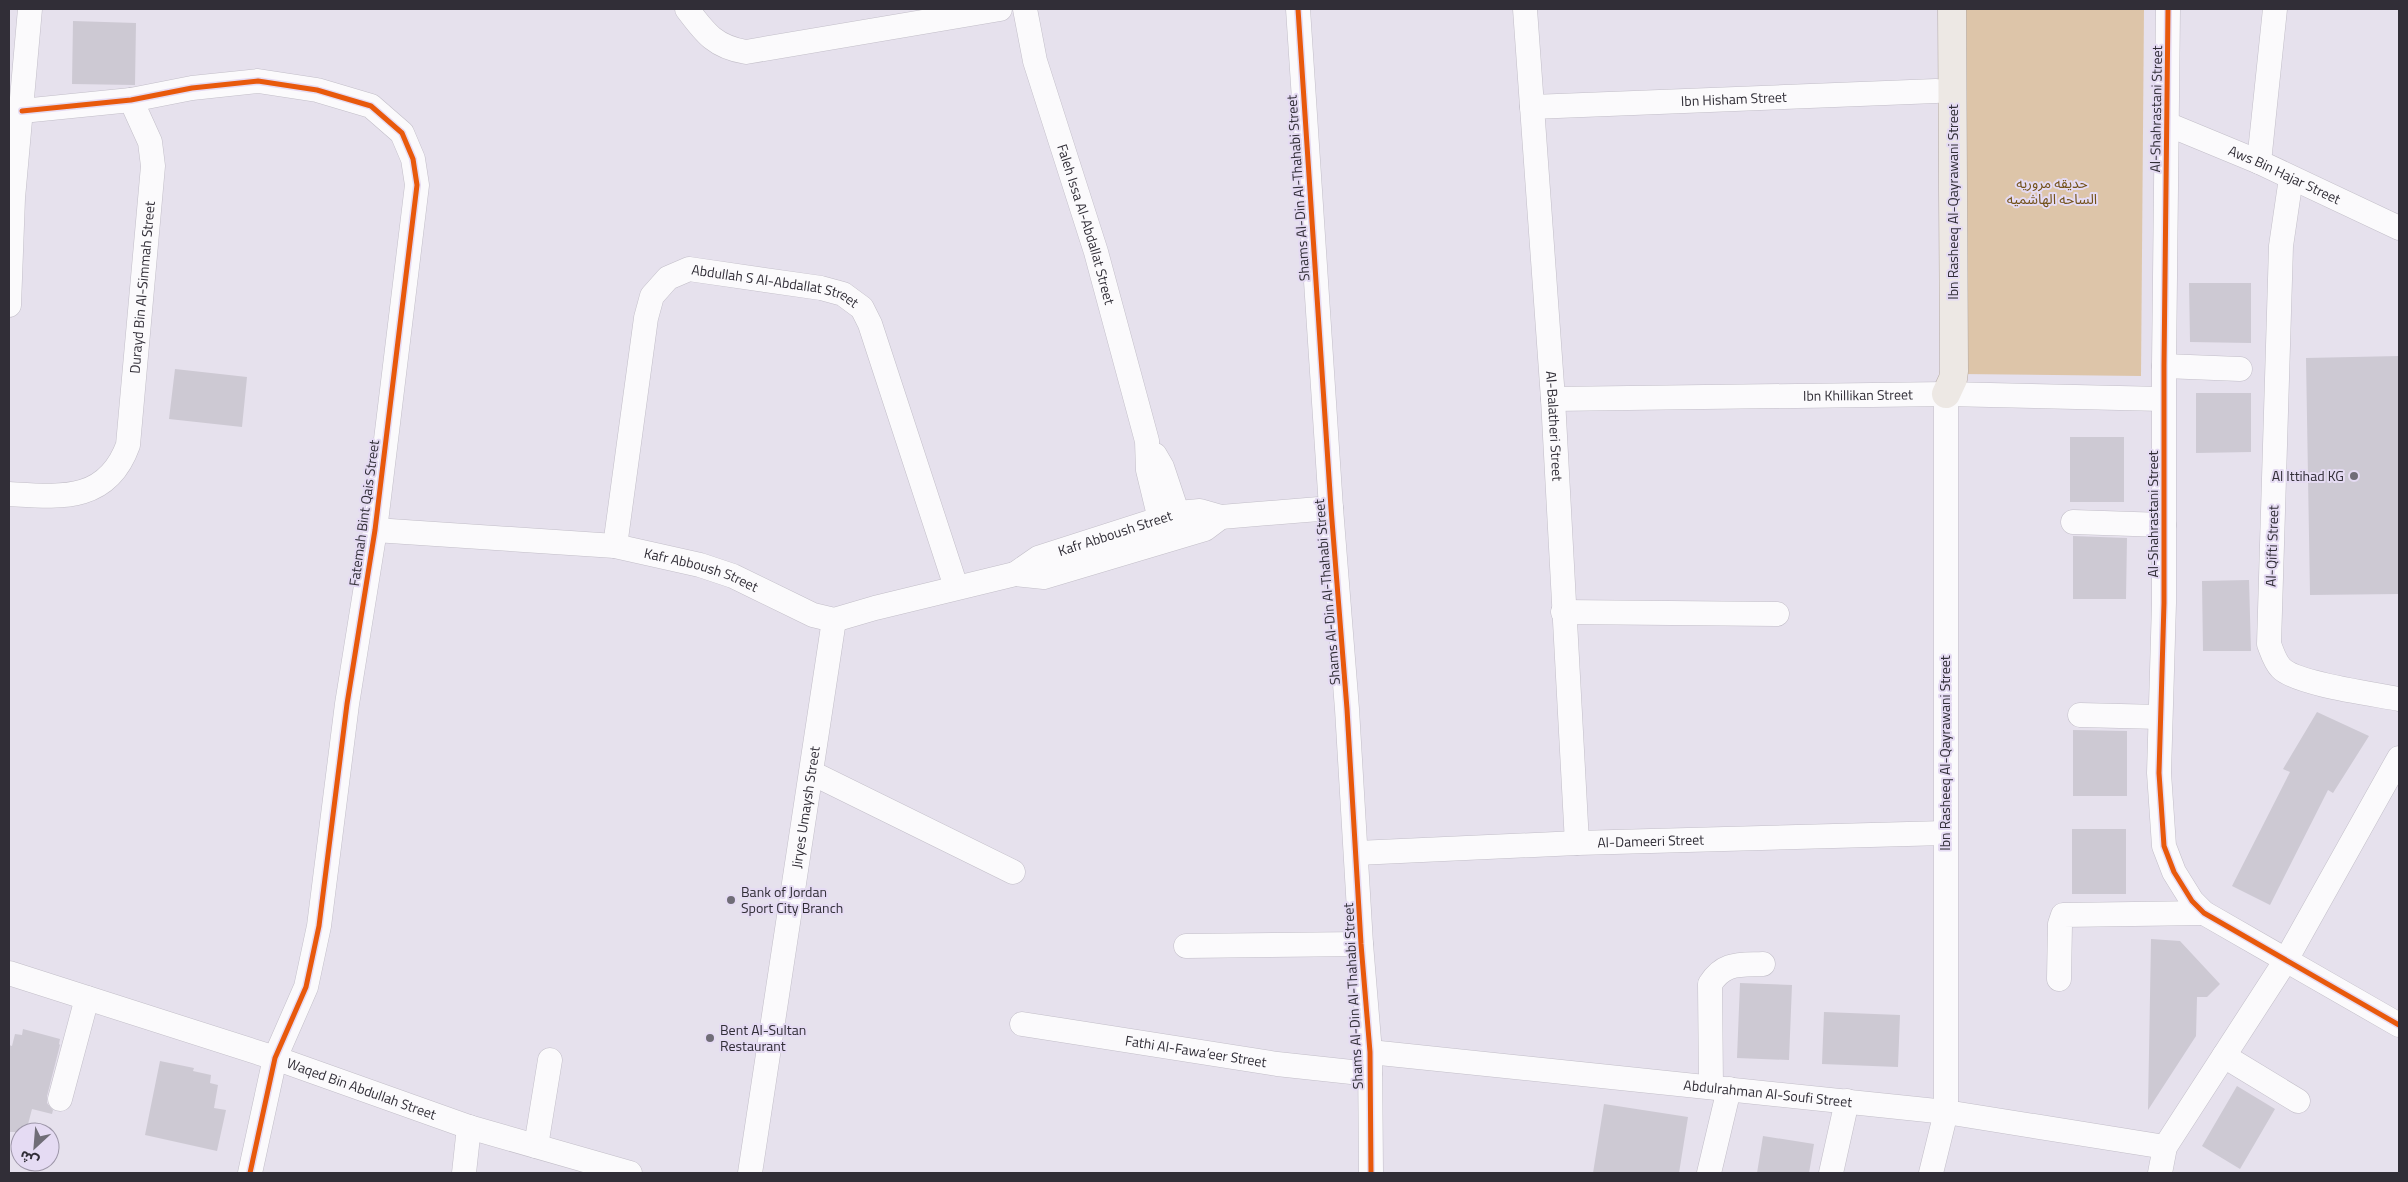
<svg xmlns="http://www.w3.org/2000/svg" width="2408" height="1182" font-family="'Titillium Web','Noto Sans Arabic',sans-serif">
  <rect width="100%" height="100%" fill="#e6e1ed"/>
  <!-- green -->
  <path fill="#ddc5a9" d="M1963,9H2144L2141,376L1960,374Z"/>
  <!-- building -->
  <path fill="#cdc9d3" d="M73,21L136,23L135,85L72,84Z
    M2189,283H2251V343L2190,342Z
    M2399,356V594L2310,595L2306,358Z
    M175,369L247,377L242,427L169,419Z
    M2196,393H2251V452L2196,453Z
    M2070,437H2124V502H2070Z
    M2073,536L2127,538L2126,599H2073Z
    M2249,580L2251,651H2203L2202,581Z
    M2317,712L2369,736L2333,793L2328,790L2270,905L2232,886L2290,772L2283,769Z
    M2073,730L2127,731V796H2073Z
    M2072,829H2126V894H2072Z
    M2151,939L2180,941L2220,984L2207,997H2197L2196,1036L2148,1110Z
    M1740,983L1792,985L1789,1060L1737,1058Z
    M1824,1012L1900,1015L1898,1067L1822,1064Z
    M23,1029L60,1039L59,1044L60,1045L47,1096V1103L53,1110L52,1114L32,1109L26,1132H9V1045L12,1046L15,1034L22,1035Z
    M160,1061L194,1068L193,1071L211,1075L210,1083L218,1085L214,1108L226,1110L217,1151L145,1135Z
    M2237,1086L2275,1109L2240,1169L2202,1146Z
    M1604,1104L1688,1117L1679,1173H1593Z
    M1763,1136L1814,1144L1809,1173H1757Z"/>
  <g fill="none" stroke-linecap="round" stroke-linejoin="round">
    <!-- minor casing -->
    <g stroke="#c2bec8" stroke-width="25">
      <g id="minor">
        <path d="M687,9C705,33 715,47 746,52L1000,9"/>
        <path id="s1" d="M1025,9L1035,61L1096,252L1147,441L1148,470L1165,540"/>
        <path d="M1298,9L1331,508L1347,709L1361,944L1370,1052L1371,1173"/>
        <path id="s2" d="M1525,9L1553,399L1577,843"/>
        <path d="M2168,9L2164,366V603L2159,773L2164,846L2174,872L2192,901L2204,913L2399,1025"/>
        <path id="s3" d="M1532,107L1936,91"/>
        <path d="M22,111L131,100L192,88L258,81L317,90L371,106L402,133L413,159L417,185L375,530L347,704L319,926L306,987L275,1058L250,1173"/>
        <path id="s4" d="M2167,124L2259,162L2399,228"/>
        <path d="M2259,162L2275,9"/>
        <path d="M2291,178L2281,246L2269,644C2272,652 2275,662 2281,668C2296,684 2374,694 2399,699"/>
        <path d="M9,305L13,198L30,9"/>
        <path d="M2164,366L2240,369"/>
        <path id="s5" d="M1553,399L1946,394L2163,399"/>
        <path d="M1155,455L1162,467L1182,527"/>
        <path id="s6" d="M9,494C60,497 107,503 128,445L153,166L150,142L131,100"/>
        <path d="M2073,522L2164,525"/>
        <path id="s7" d="M375,530L615,546L700,565L733,576L813,615L834,620L875,608L1015,574L1044,577L1205,529L1221,517"/>
        <path id="s8" d="M615,546L646,318L652,296L668,278L689,269L821,288L843,294L862,308L870,324L956,587"/>
        <path id="s9" d="M1015,574L1038,558L1178,513L1200,511L1221,517L1331,508"/>
        <path d="M1563,612L1777,614"/>
        <path d="M2080,715L2160,717"/>
        <path d="M812,773L1013,872"/>
        <path id="s10" d="M1357,853L1577,843L1945,833"/>
        <path d="M1186,946L1361,944"/>
        <path id="s11" d="M9,973L275,1058L469,1127L630,1173"/>
        <path d="M2059,979L2060,924L2063,915L2204,913"/>
        <path id="s12" d="M1022,1024L1277,1064L1370,1074"/>
        <path id="s13" d="M1370,1052L1946,1112L2165,1147"/>
        <path d="M2224,1056L2298,1101"/>
        <path d="M1711,1087L1710,984C1724,962 1739,965 1763,964"/>
        <path d="M60,1099L87,998"/>
        <path d="M536,1146L550,1060"/>
        <path d="M464,1173L469,1127"/>
        <path id="s14" d="M750,1173L834,620"/>
        <path d="M1709,1173L1729,1089"/>
        <path d="M1831,1173L1847,1101"/>
        <path d="M1931,1173L1946,1112V394"/>
        <path d="M2160,1173L2165,1147L2286,960L2399,758"/>
      </g>
    </g>
    <!-- major casing -->
    <g stroke="#b3a9a4" stroke-width="29">
      <path id="major" d="M1946,394L1953,379L1954,371L1952,9"/>
    </g>
    <!-- minor -->
    <use href="#minor" stroke="#fbfafc" stroke-width="24"/>
    <!-- major -->
    <use href="#major" stroke="#ede8e4" stroke-width="28"/>
    <!-- cycleway casing -->
    <g stroke="#e5dbf3" stroke-width="8">
      <path id="cycleway" d="M1298,9L1331,508L1347,709L1361,944L1370,1052L1371,1173
        M2168,9L2164,366V603L2159,773L2164,846L2174,872L2192,901L2204,913L2399,1025
        M22,111L131,100L192,88L258,81L317,90L371,106L402,133L413,159L417,185L375,530L347,704L319,926L306,987L275,1058L250,1173"/>
    </g>
    <!-- cycleway -->
    <use href="#cycleway" stroke="#e8590c" stroke-width="5"/>
  </g>
  <!-- markers -->
  <g fill="#706d77" stroke="#e5dbf3" stroke-width="2">
    <circle cx="2354" cy="476" r="5"/>
    <circle cx="731" cy="900" r="5"/>
    <circle cx="710" cy="1038" r="5"/>
  </g>
  <g text-anchor="middle" stroke-width="4" stroke-linejoin="round" paint-order="stroke">
    <!-- street labels -->
    <g font-size="14" fill="#312e37" stroke="#e5dbf3">
      <text dy="5" stroke="none"><textPath href="#s3" startOffset="202">Ibn Hisham Street</textPath></text>
      <text transform="translate(2156 109) rotate(-89)" y="5">Al-Shahrastani Street</text>
      <text dy="5" stroke="none"><textPath href="#s4" startOffset="128">Aws Bin Hajar Street</textPath></text>
      <text transform="translate(1298 188) rotate(-94)" y="5">Shams Al-Din Al-Thahabi Street</text>
      <text transform="translate(1953 202) rotate(-90)" y="5">Ibn Rasheeq Al-Qayrawani Street</text>
      <text dy="5" stroke="none"><textPath href="#s1" startOffset="224">Faleh Issa Al-Abdallat Street</textPath></text>
      <text dy="5" stroke="none"><textPath href="#s6" startOffset="300">Durayd Bin Al-Simmah Street</textPath></text>
      <text dy="5" stroke="none"><textPath href="#s8" startOffset="388">Abdullah S Al-Abdallat Street</textPath></text>
      <text dy="5" stroke="none"><textPath href="#s5" startOffset="305">Ibn Khillikan Street</textPath></text>
      <text dy="5" stroke="none"><textPath href="#s2" startOffset="418">Al-Balatheri Street</textPath></text>
      <text transform="translate(364 513) rotate(-82)" y="5">Fatemah Bint Qais Street</text>
      <text transform="translate(2153 514) rotate(-90)" y="5">Al-Shahrastani Street</text>
      <text dy="5" stroke="none"><textPath href="#s9" startOffset="109">Kafr Abboush Street</textPath></text>
      <text transform="translate(2272 546) rotate(-88)" y="5">Al-Qifti Street</text>
      <text dy="5" stroke="none"><textPath href="#s7" startOffset="330">Kafr Abboush Street</textPath></text>
      <text transform="translate(1327 592) rotate(-95)" y="5">Shams Al-Din Al-Thahabi Street</text>
      <text transform="translate(1945 753) rotate(-90)" y="5">Ibn Rasheeq Al-Qayrawani Street</text>
      <text dy="5" stroke="none"><textPath href="#s14" startOffset="370">Jiryes Umaysh Street</textPath></text>
      <text dy="5" stroke="none"><textPath href="#s10" startOffset="294">Al-Dameeri Street</textPath></text>
      <text transform="translate(1353 996) rotate(-93)" y="5">Shams Al-Din Al-Thahabi Street</text>
      <text dy="5" stroke="none"><textPath href="#s12" startOffset="176">Fathi Al-Fawa’eer Street</textPath></text>
      <text dy="5" stroke="none"><textPath href="#s11" startOffset="371">Waqed Bin Abdullah Street</textPath></text>
      <text dy="5" stroke="none"><textPath href="#s13" startOffset="400">Abdulrahman Al-Soufi Street</textPath></text>
    </g>
    <!-- park labels -->
    <g font-size="14" fill="#725119" stroke="#e5dbf3">
      <text x="2052" y="188">حديقه مروريه<tspan x="2052" dy="16">الساحه الهاشميه</tspan></text>
    </g>
    <!-- poi labels -->
    <g font-size="14" fill="#312e37" stroke="#e5dbf3" text-anchor="start">
      <text x="2344" y="481" text-anchor="end">Al Ittihad KG</text>
      <text x="741" y="897">Bank of Jordan<tspan x="741" dy="16">Sport City Branch</tspan></text>
      <text x="720" y="1035">Bent Al-Sultan<tspan x="720" dy="16">Restaurant</tspan></text>
    </g>
  </g>
  <!-- border -->
  <rect width="2408" height="1182" fill="none" stroke="#312e37" stroke-width="20"/>
  <!-- north arrow -->
  <g transform="translate(35 1147) rotate(206)"><circle r="24" fill="#e5dbf3" stroke="#9d96a8"/>
  <path d="M0-4L9 19L0 12L-9 19Z" fill="#706d77"/>
  <text y="-8" font-size="14" font-weight="bold" text-anchor="middle" fill="#312e37">ش</text>
  </g>
</svg>
